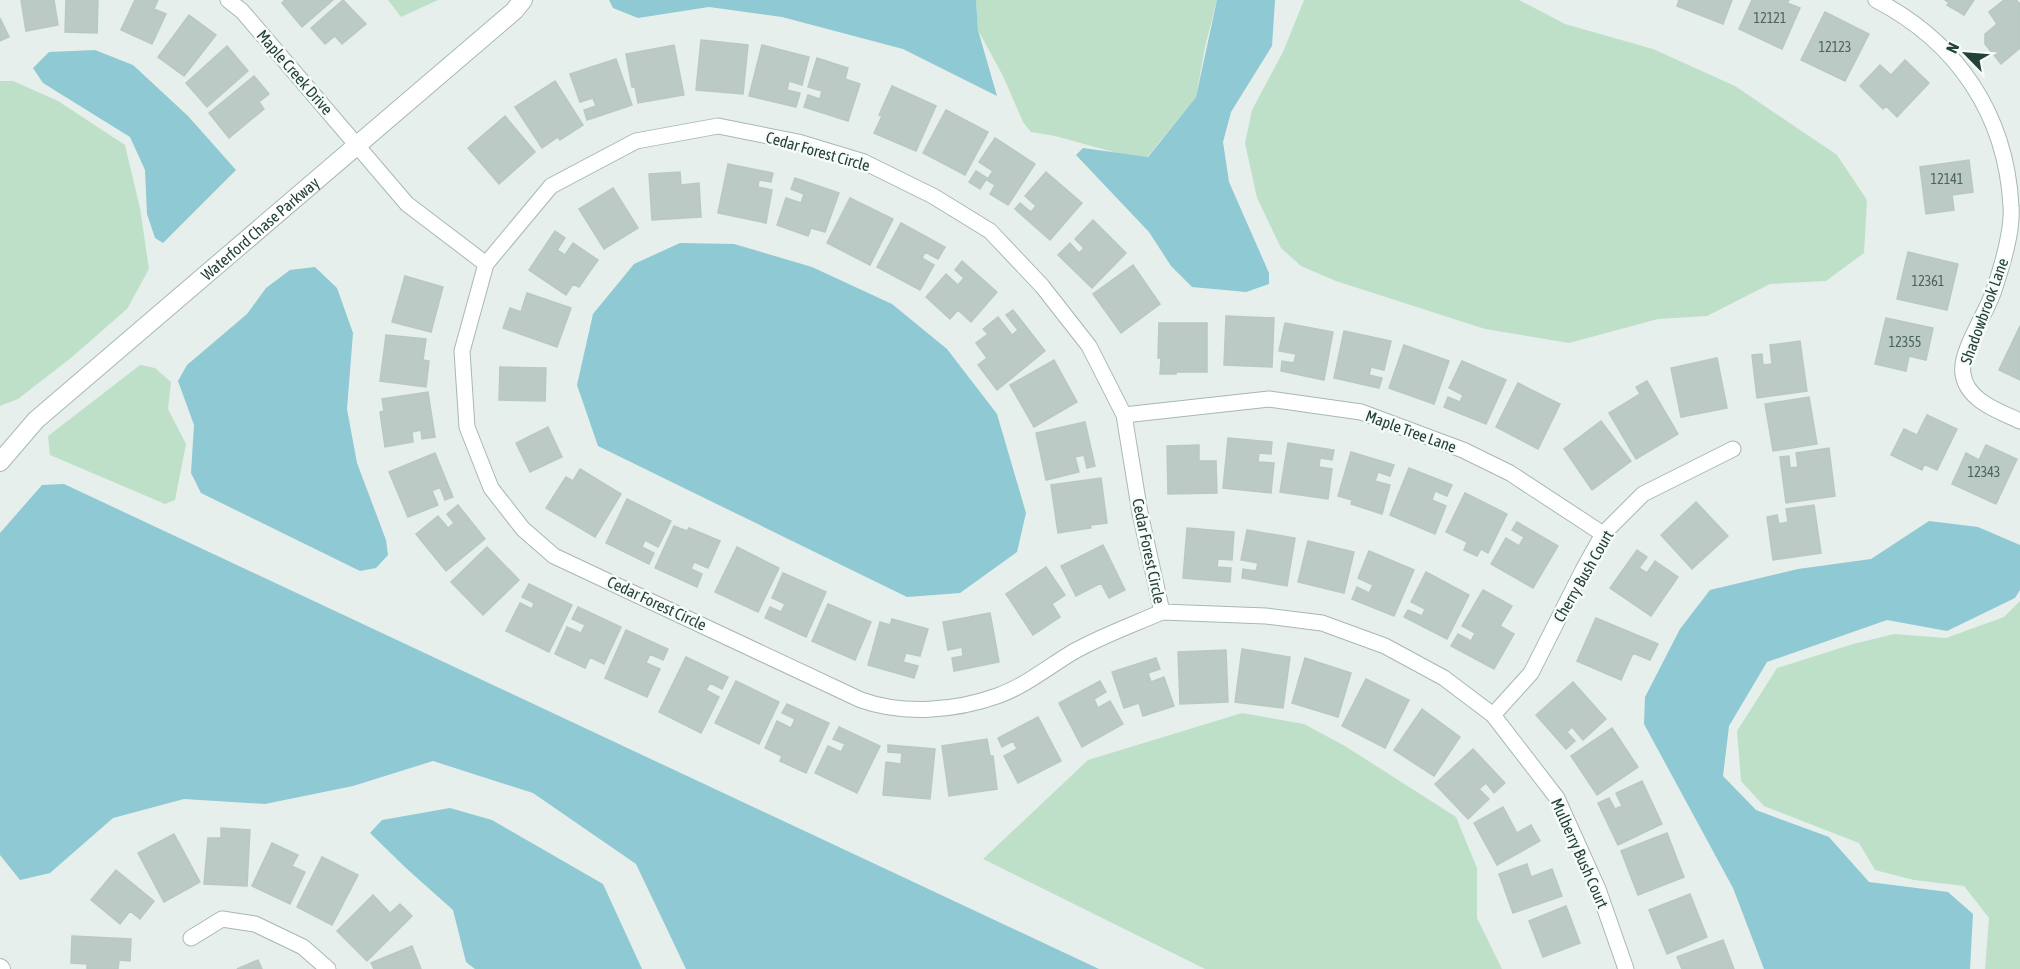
<svg xmlns="http://www.w3.org/2000/svg" width="2020" height="969" font-family="'Asap Condensed',sans-serif">
  <rect width="100%" height="100%" fill="#e6efeb"/>
  <!-- green -->
  <path fill="#bfe0c8" d="M388,0H438L401,17Z
    M976,0H1217L1205,47L1196,97L1147,157L1117,153L1055,136L1031,132L1023,122L1003,76L978,30Z
    M1304,0H1519L1565,24L1653,49L1735,86L1837,155L1867,200L1864,253L1826,281L1770,284L1707,316L1658,319L1569,343L1485,329L1336,281L1301,266L1281,248L1257,198L1245,143L1252,110L1283,52Z
    M0,81H13L58,101L125,145L140,208L149,269L127,309L72,357L18,399L0,406Z
    M140,365L155,368L171,382L168,409L186,444L175,500L165,504L50,455L48,436Z
    M2020,601V969H1985L1989,918L1964,886L1914,880L1875,870L1859,843L1764,806L1741,781L1737,731L1777,668L1853,644L1894,634L1946,638L2004,617Z
    M1242,713L1304,724L1345,746L1456,817L1477,868V918L1502,969H1205L983,859L1088,760Z"/>
  <!-- water -->
  <path fill="#8ec9d4" d="M609,0H976L978,30L997,96L903,49L782,17L709,7L638,18L613,8Z
    M1217,0H1275L1272,46L1231,112L1223,142L1229,182L1269,273V284L1246,292L1192,287L1171,266L1149,232L1076,155L1083,148L1148,157L1196,97Z
    M95,50L133,65L188,116L236,170L163,243L155,238L147,214L145,170L130,137L43,83L33,68L49,52Z
    M680,243L734,244L812,267L892,304L947,349L997,414L1026,513L1017,552L960,593L907,597L598,446L577,385L593,314L634,264Z
    M315,267L337,288L353,333L347,409L357,463L386,540L388,555L376,568L360,571L201,493L191,473L194,425L178,381L187,365L247,314L266,288L290,270Z
    M64,484L1099,969H686L636,864L533,793L433,761L353,786L265,804L184,799L113,818L50,873L20,880L0,855V533L42,485Z
    M1929,521L1978,527L2020,545V590L2015,598L1947,631L1887,620L1767,662L1729,726L1723,776L1756,810L1829,837L1869,882L1948,892L1973,914L1970,969H1764L1733,888L1644,724L1645,697L1680,629L1710,590L1798,569L1871,559Z
    M450,808L492,820L603,884L642,969H475L466,962L453,910L407,869L370,833L382,820Z"/>
  <!-- building -->
  <path fill="#bbcac4" stroke="#b8c9c2" stroke-width="1.5" d="M21,0H54L58,25L26,31Z
    M66,0H98L97,33L65,32Z
    M135,0H158L154,9L166,14L152,44L121,30Z
    M285,0H333L302,27L282,3Z
    M343,0L366,24L342,44L335,36L325,44L311,28Z
    M1679,0H1732L1723,24L1677,6Z
    M1752,0H1789L1787,3L1800,8L1782,49L1739,29Z
    M1945,0H1974L1964,15L1947,5L1949,3Z
    M2004,0H2016L2020,4V48L2001,64L1985,44V34L1997,24L1989,12Z
    M1825,12L1869,34L1845,81L1801,60Z
    M189,15L216,35L184,76L158,57Z
    M0,18L9,37L0,41Z
    M701,40L748,45L743,94L696,90Z
    M674,45L684,95L638,103L635,87H632L626,54Z
    M762,45L809,57L802,85L789,81L787,90L800,93L796,107L749,96Z
    M227,46L248,71L207,107L186,83Z
    M817,58L848,68L845,79L860,84L848,121L804,107L808,95L820,99L822,91L808,87Z
    M616,59L632,105L587,120L584,110L596,106L593,98L580,102L570,74Z
    M1905,60L1929,83L1897,117L1886,106L1883,109L1860,86L1880,65L1891,75Z
    M254,76L269,94L259,102L264,109L229,138L209,113Z
    M555,81L583,125L560,140L558,137L542,148L515,107Z
    M892,86L936,106L916,151L874,133L882,116L879,115Z
    M946,110L988,132L965,175L923,153Z
    M505,116L535,152L499,184L468,148Z
    M995,138L1035,164L1008,205L990,194L995,185L987,180L993,171L979,162Z
    M1969,160L1973,192L1952,195L1954,210L1926,214L1920,167Z
    M728,164L773,173L771,182L759,180L758,187L772,190L766,223L718,213Z
    M976,171L987,178L980,189L969,182Z
    M680,172L681,185L699,183L701,217L652,220L649,174Z
    M1046,172L1082,203L1050,240L1015,209L1020,203L1031,212L1036,206L1025,196Z
    M795,178L839,193L825,232L811,228L808,236L777,225L786,198L801,203L804,194L791,189Z
    M613,188L638,228L604,249L579,209Z
    M850,198L893,219L870,265L827,243Z
    M1093,220L1126,253L1092,288L1058,255L1070,243L1079,253L1084,248L1075,239Z
    M901,223L945,247L938,259L925,252L922,258L934,265L920,290L877,267Z
    M555,231L565,238L557,250L565,255L573,243L598,260L579,287L573,284L566,295L529,270Z
    M1908,252L1958,264L1947,310L1897,299Z
    M962,261L997,292L971,322L958,310L950,319L926,297L946,274L958,285L964,278L955,270Z
    M1133,265L1160,304L1121,333L1093,294Z
    M405,276L443,287L431,332L392,322Z
    M527,293L571,308L557,347L503,328L510,308L521,312Z
    M1013,310L1045,351L997,390L978,365L987,358L976,343L988,334L983,329L998,317L1012,335L1018,330L1006,315Z
    M1226,316L1274,318L1272,367L1224,365Z
    M1886,318L1933,328L1926,360L1909,356L1906,371L1875,364Z
    M1159,323H1207V372H1176V374H1160L1161,358H1158Z
    M1285,323L1333,332L1324,380L1281,371L1282,361L1294,363L1296,354L1279,351Z
    M2020,326V380L1999,370Z
    M1344,331L1391,341L1384,370L1371,367L1369,375L1382,378L1379,388L1334,378Z
    M386,335L426,339L423,360L429,361L426,387L380,381Z
    M1800,341L1807,391L1757,398L1752,355L1762,354L1763,365L1772,364L1770,345Z
    M1404,345L1449,361L1434,404L1389,388Z
    M1717,358L1727,408L1681,417L1671,368Z
    M1054,360L1077,402L1034,427L1010,385Z
    M1462,361L1506,380L1486,424L1444,407L1448,397L1460,402L1463,395L1449,388Z
    M500,367L546,368L545,401L499,400Z
    M1647,381L1678,434L1636,459L1609,413L1640,394L1636,387Z
    M1518,383L1560,404L1538,449L1496,427Z
    M428,392L435,437L422,439L421,430L412,432L413,442L385,447L380,412L384,411L382,399Z
    M1809,397L1817,444L1773,451L1765,404Z
    M1927,415L1957,429L1937,470L1924,464L1922,470L1891,455L1904,429L1917,435Z
    M1601,421L1631,461L1592,490L1564,449Z
    M1085,422L1095,466L1087,468L1084,455L1075,457L1079,472L1046,480L1036,433Z
    M548,427L562,457L530,472L516,443Z
    M1228,438L1272,442L1271,454L1259,453L1258,462L1274,463L1271,493L1223,488Z
    M1288,443L1334,450L1332,460L1320,458L1319,467L1332,469L1328,499L1280,492Z
    M1199,445V461H1216L1217,493L1168,494L1167,446Z
    M1986,445L2017,459L1996,504L1952,484L1966,453L1979,460Z
    M1829,448L1835,496L1786,503L1780,457L1789,456L1790,468L1798,467L1796,453Z
    M1351,452L1394,465L1390,476L1378,472L1375,481L1390,485L1382,514L1351,504L1352,500L1338,496Z
    M435,453L453,497L445,500L440,487L432,491L438,505L408,517L389,472Z
    M1409,468L1452,485L1447,496L1435,491L1432,500L1446,506L1435,534L1390,515Z
    M580,469L621,494L595,537L546,508L566,477L573,481Z
    M1101,478L1107,523L1090,525L1091,528L1058,533L1051,485Z
    M1465,493L1507,514L1488,553L1481,549L1477,556L1464,550L1467,542L1446,532Z
    M627,499L671,521L658,547L645,540L642,547L654,553L649,564L606,543Z
    M1696,502L1728,536L1692,569L1661,535Z
    M458,505L485,539L446,571L416,534L438,516L448,528L454,523L447,514Z
    M1814,505L1821,553L1773,560L1767,517L1777,515L1779,524L1788,522L1786,509Z
    M1517,522L1558,546L1533,588L1491,564L1506,538L1519,546L1524,537L1512,530Z
    M674,526L687,531L689,528L720,541L708,568L694,562L691,569L702,574L697,587L655,568Z
    M1187,528L1234,532L1232,560L1218,559L1217,567L1231,568L1230,582L1183,578Z
    M1247,530L1295,538L1287,586L1242,578L1243,569L1256,571L1258,563L1241,560Z
    M1308,541L1354,552L1344,593L1298,582Z
    M1103,545L1125,590L1109,598L1101,583L1076,596L1061,566Z
    M487,547L519,580L483,615L451,582Z
    M737,547L779,568L758,612L715,592Z
    M1637,550L1647,557L1639,568L1647,573L1655,561L1678,577L1651,616L1610,588Z
    M1369,551L1414,570L1394,616L1352,599L1357,587L1369,593L1373,585L1358,578Z
    M1046,567L1065,595L1052,604L1060,617L1033,635L1006,594Z
    M1426,572L1469,595L1447,639L1404,617L1408,610L1422,616L1425,609L1411,602Z
    M783,573L826,592L806,637L765,618L770,607L781,612L785,604L772,598Z
    M529,584L572,605L549,652L506,631L520,603L532,609L534,603L522,597Z
    M1483,590L1512,606L1500,626L1514,634L1494,669L1451,646L1458,634L1471,641L1475,633L1462,626Z
    M828,604L871,622L855,660L812,641Z
    M578,607L621,627L604,664L590,657L585,668L555,654L567,627L581,633L585,625L572,619Z
    M990,613L999,662L954,671L952,658L963,656L962,647L948,650L943,622Z
    M1596,618L1658,644L1650,660L1633,653L1621,680L1577,661Z
    M892,619L928,629L920,656L906,653L903,662L918,666L914,678L868,665L880,622L890,625Z
    M626,630L668,649L663,660L650,654L646,663L660,669L647,697L605,678Z
    M1242,649L1290,657L1283,708L1235,702Z
    M1226,650L1228,702L1180,704L1178,652Z
    M686,657L728,677L722,689L710,683L706,690L719,697L701,733L659,712Z
    M1156,658L1160,669L1148,673L1151,682L1164,677L1174,706L1143,716L1139,703L1124,708L1112,672Z
    M1305,658L1351,673L1338,717L1292,703Z
    M1366,679L1409,700L1385,748L1342,726Z
    M736,681L779,702L759,744L715,723Z
    M1100,681L1106,692L1094,699L1098,708L1110,701L1123,724L1082,747L1059,703Z
    M1573,682L1606,719L1583,740L1572,727L1567,732L1575,741L1566,749L1536,715Z
    M787,704L829,723L806,773L780,761L782,756L765,748L777,721L791,728L795,719L782,713Z
    M1422,709L1460,737L1434,776L1394,750Z
    M1038,717L1061,761L1018,783L1004,756L1017,749L1013,741L1002,747L998,738Z
    M839,727L880,746L857,793L815,773L828,746L841,752L845,744L833,739Z
    M1612,728L1638,767L1597,795L1571,756Z
    M987,739L990,756H993L997,789L949,796L942,746Z
    M888,745L935,749L930,799L883,795L886,762L901,764L902,753L888,752Z
    M1473,749L1505,783L1494,793L1486,783L1479,789L1489,799L1468,819L1435,784Z
    M1642,781L1662,824L1618,845L1598,803L1609,798L1615,809L1622,806L1616,793Z
    M1503,807L1517,833L1531,825L1540,841L1497,865L1474,823Z
    M221,828L250,830L247,886L204,884L208,838H221Z
    M1667,833L1684,877L1638,895L1621,851Z
    M174,834L200,882L164,902L138,853Z
    M272,843L298,855L292,866L305,872L290,904L252,886Z
    M322,857L358,875L332,925L297,907Z
    M1527,864L1531,877L1552,869L1562,896L1513,913L1499,874Z
    M116,870L154,901L140,919L130,911L120,924L91,900Z
    M1690,894L1707,937L1667,954L1649,910Z
    M373,895L390,913L400,904L412,916L367,961L337,931Z
    M1566,906L1580,943L1543,957L1529,921Z
    M72,936L131,939L130,961L119,960L118,969H87V964L71,963Z
    M1723,940L1734,969H1682L1677,957Z
    M412,946L421,969H374L371,963Z
    M258,960L262,969H237Z"/>
  <g fill="none" stroke-linecap="round" stroke-linejoin="round">
    <!-- minor casing -->
    <g stroke="#a8b8b2" stroke-width="17">
      <path id="minor" d="M228,0L242,11L407,204L486,264
        M1876,0C1957,42 2006,114 2011,206C2013,231 2002,266 1994,290C1987,313 1959,352 1963,374C1967,401 1999,411 2020,421
        M718,126L798,142L864,162L933,196L990,231L1042,286L1089,346L1124,415L1140,513L1162,612C1132,625 1101,636 1073,652C1048,667 1025,686 997,696C955,711 903,715 861,700L554,556L523,529L491,488L467,427L462,351L486,264L551,186L636,141Z
        M1124,415L1269,399L1361,412L1463,450L1510,473L1603,534
        M1162,612L1266,616L1322,623L1385,646L1444,678L1493,715L1557,798L1598,889L1626,969
        M1493,715L1531,673L1583,570L1603,534L1643,494L1733,449
        M191,938L222,919L255,924L303,947L328,969"/>
    </g>
    <!-- tertiary casing -->
    <g stroke="#a8b8b2" stroke-width="20">
      <g id="tertiary">
        <path id="s1" d="M0,462L36,420L514,11L523,0"/>
        <path d="M0,968L1,969"/>
      </g>
    </g>
    <!-- minor -->
    <use href="#minor" stroke="#fff" stroke-width="15"/>
    <!-- tertiary -->
    <use href="#tertiary" stroke="#fff" stroke-width="18"/>
  </g>
  <g text-anchor="middle" stroke-width="5" stroke-linejoin="round" paint-order="stroke">
    <!-- number labels -->
    <g font-size="14" fill="#4a645c">
      <text x="1770" y="23">12121</text>
      <text x="1835" y="52">12123</text>
      <text x="1947" y="184">12141</text>
      <text x="1928" y="286">12361</text>
      <text x="1905" y="347">12355</text>
      <text x="1984" y="477">12343</text>
    </g>
    <!-- street labels -->
    <g font-size="16" fill="#24423a" stroke="#f7fbf9">
      <text transform="translate(295 72) rotate(49)" y="6">Maple Creek Drive</text>
      <text transform="translate(818 151) rotate(16)" y="6">Cedar Forest Circle</text>
      <text dy="6" stroke="none"><textPath href="#s1" startOffset="350">Waterford Chase Parkway</textPath></text>
      <text transform="translate(1984 311) rotate(-70)" y="6">Shadowbrook Lane</text>
      <text transform="translate(1411 431) rotate(20)" y="6">Maple Tree Lane</text>
      <text transform="translate(1149 551) rotate(78)" y="6">Cedar Forest Circle</text>
      <text transform="translate(1583 576) rotate(-60)" y="6">Cherry Bush Court</text>
      <text transform="translate(657 603) rotate(25)" y="6">Cedar Forest Circle</text>
      <text transform="translate(1580 853) rotate(66)" y="6">Mulberry Bush Court</text>
    </g>
  </g>
  <!-- north arrow -->
  <g transform="translate(1966 54) rotate(295)" stroke="#f7fbf9" stroke-width="4.5" paint-order="stroke">
  <path d="M0-4.5L10 22L0 15L-10 22Z" fill="#24423a"/>
  <text y="-9" font-size="16" font-weight="bold" text-anchor="middle" fill="#24423a">N</text>
  </g>
</svg>
